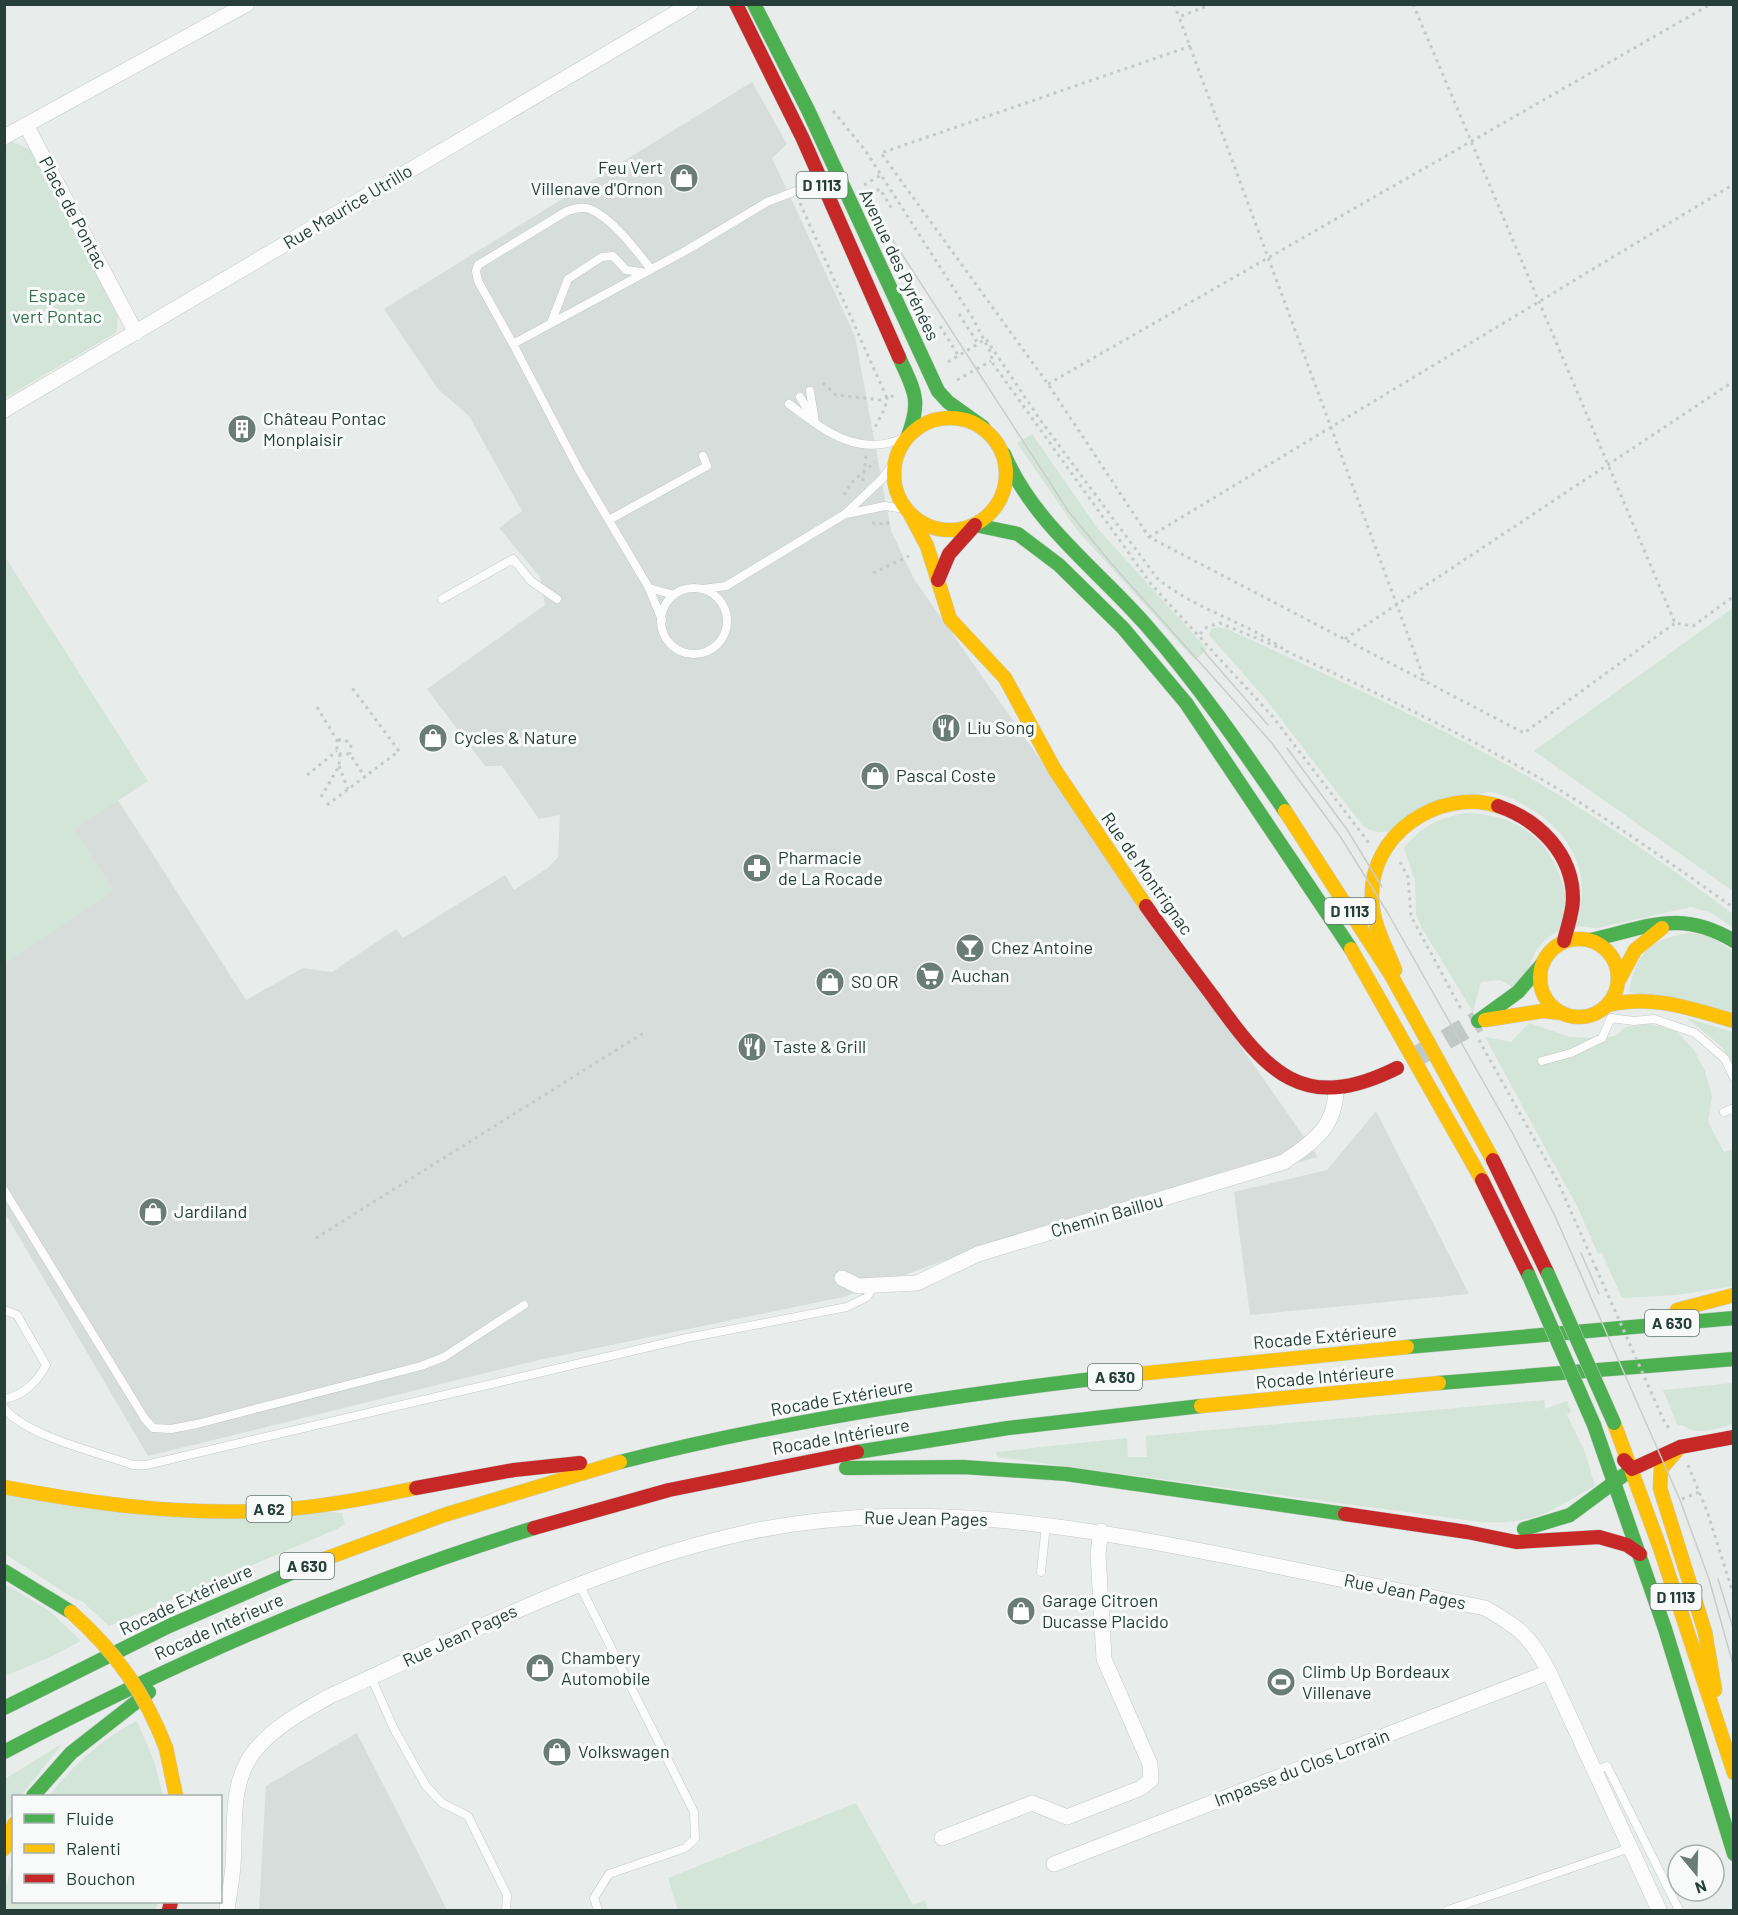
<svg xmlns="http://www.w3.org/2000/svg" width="1738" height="1915" font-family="Barlow,sans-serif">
  <rect width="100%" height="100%" fill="#e8ecea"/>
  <!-- built -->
  <path fill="#d7ddda" d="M752,82L787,144L772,158L855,336L891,531L914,579L1318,1157L996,1242L843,1297L539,1360L148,1456L5,1213L4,964L113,891L74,829L118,800L246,1000L303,968L332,972L396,929L403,938L505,875L514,890L548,868L558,857L560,815L539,819L502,766H485L427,689L545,605L540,577L499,528L522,511L469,416L438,389L384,309Z
    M1376,1111L1469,1294L1250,1315L1234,1192L1327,1170Z
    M357,1733L447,1910H259L266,1786Z"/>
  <!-- green -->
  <path fill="#d3e4d8" d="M12,142L34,151L118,309L117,332L5,398L4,146Z
    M1032,434L1098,529L1207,649L1195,660L1077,530L1017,443Z
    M5,557L148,781L74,829L113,891L5,964Z
    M1733,608V891L1534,751Z
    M1218,627L1227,629C1332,677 1437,724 1537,782C1605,822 1670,867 1733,914V928L1712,913L1691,907L1597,928L1576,926C1594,874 1571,830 1523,804C1513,799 1499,792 1488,792C1481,793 1472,798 1466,801C1447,808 1398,833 1380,832C1373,832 1368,829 1363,826L1264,697L1209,635L1211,629Z
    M1465,813C1507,814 1541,830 1558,871C1561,880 1566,892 1566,903C1566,911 1561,922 1559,930L1546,939L1535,952L1527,973L1512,987L1500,980L1481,982L1473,1012L1422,928L1416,914L1415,881L1404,848C1420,827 1439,818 1465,813Z
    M1690,933L1709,936L1733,951V1013L1629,992C1635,954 1651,938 1690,933Z
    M1687,1018L1733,1032V1065L1722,1047Z
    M1529,1023L1570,1037L1595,1038L1615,1036L1626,1027L1651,1024L1676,1031L1694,1050L1705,1071L1712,1097L1708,1122L1724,1152L1733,1149V1286L1676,1295L1622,1298L1602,1253L1598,1254L1578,1208L1485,1037L1511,1042Z
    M1733,1383V1424C1718,1428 1696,1437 1683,1425L1678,1426L1663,1390Z
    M1544,1400L1545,1409L1567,1401L1571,1411L1567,1415L1585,1452L1595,1486C1549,1511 1536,1525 1481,1522L997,1457L996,1452L1127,1438L1128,1457H1147L1146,1436Z
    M5,1494L342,1513L345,1524L337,1529L109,1626L82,1601L75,1599L5,1554Z
    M4,1583L51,1612L81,1641L48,1658L5,1676Z
    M137,1721L154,1761L163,1796H49C72,1766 103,1738 137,1721Z
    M63,1743L21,1796H14L13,1809L5,1824V1779Z
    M856,1803L913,1905L925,1900L928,1910H678L668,1878Z
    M13,1862L14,1902H158L155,1910H5V1888Z"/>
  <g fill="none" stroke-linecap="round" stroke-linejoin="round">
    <!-- secondary-tunnel -->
    <path stroke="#c1c9c7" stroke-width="21" stroke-dasharray="21 10" stroke-linecap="butt" d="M1419,1055L1478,1021"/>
    <!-- lane casing -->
    <g stroke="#c5c9c7" stroke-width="9">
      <path id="lane" d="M551,323L568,279L602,257L613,256L626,270L641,272
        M513,344L478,281L476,271L478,265L567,211C574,209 582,206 590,209C613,219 635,249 650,268
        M810,391L815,423
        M800,397L813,419
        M789,404C825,431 859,459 906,437
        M846,514L885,506L905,509
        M609,520L707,466L703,456
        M649,588L674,595
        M661 621a33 33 0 1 1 66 0a33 33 0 1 1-66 0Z
        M703,589L726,586L845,514L882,479L894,463
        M442,599L513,559L531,581L557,599
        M662,620L649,588L579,470L513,344L687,250L767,202L804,188L819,190
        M1542,1061L1571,1053L1602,1038L1611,1018L1634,1021L1654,1019L1695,1033L1725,1059L1734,1078
        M1724,1112L1734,1108
        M4,1190L145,1419L153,1428L171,1429L197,1424L421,1366L444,1357L524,1305
        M4,1310L17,1315L46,1365C38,1381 23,1396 4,1399
        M4,1408C26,1436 99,1453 133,1465H146L687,1338L847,1307L867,1297L874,1285
        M1041,1572L1046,1525
        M579,1584L694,1812L695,1839L685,1848L609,1874L594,1898L598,1910
        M371,1677L394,1729L426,1786L442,1803L468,1816L507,1895L506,1910
        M1596,1770L1607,1766L1679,1910
        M1448,1910L1630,1848"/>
    </g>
    <!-- street casing -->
    <g stroke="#c5c9c7" stroke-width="16">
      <path id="street" d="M26,125L136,333
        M4,137L247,4
        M4,410L691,4
        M842,1278L858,1286L917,1283L978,1254L1284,1162C1312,1142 1335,1129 1336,1090
        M942,1838L1032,1803L1067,1817L1141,1788L1151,1780L1150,1764L1104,1659L1098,1553L1101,1531
        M1054,1864L1549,1672
        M227,1910C229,1895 232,1880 233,1865C236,1828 229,1785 253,1753C273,1727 302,1712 330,1696C467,1634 600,1564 749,1532C913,1497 1076,1526 1237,1558C1320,1575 1402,1592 1485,1608C1520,1628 1530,1636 1549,1672L1659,1910"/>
    </g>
    <!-- fast casing -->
    <g stroke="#c4cac8" stroke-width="15">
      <path id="fast" d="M754,4L808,110L938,391L948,402L983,427
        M899,357C914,391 922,399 908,436
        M1004,454C1034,524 1097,569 1146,625C1197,683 1241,747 1285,811
        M975,525L1018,534L1059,565L1123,628L1186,703L1351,949
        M1590,940C1646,928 1680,908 1734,941
        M1478,1021L1518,992L1543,963
        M1407,1347L1734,1318
        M1439,1383L1734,1359
        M1594,1425L1665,1629L1734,1854
        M857,1452L1008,1428L1201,1406
        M620,1462C790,1419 963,1393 1137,1374
        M846,1468L963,1467L1066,1474L1345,1514
        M1524,1529L1570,1515L1632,1469
        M4,1571L71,1612
        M4,1708L169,1626L319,1561
        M4,1752C175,1662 349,1585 534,1528
        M33,1796L71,1753L149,1692"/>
    </g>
    <!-- slow casing -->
    <g stroke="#c4cac8" stroke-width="15">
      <path id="slow" d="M894 474a56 56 0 1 1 112 0a56 56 0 1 1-112 0Z
        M910,514L927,546L950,619L1005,678L1055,770L1146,906
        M1285,811L1391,975L1493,1160
        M1540 978a39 39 0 1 1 78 0a39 39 0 1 1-78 0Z
        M1351,949L1482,1180
        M1395,970C1386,947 1373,925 1372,900C1368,835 1439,787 1498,806
        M1619,980L1635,950L1662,928
        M1608,1005C1652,994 1692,1009 1734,1021
        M1485,1020L1543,1011L1562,1013
        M1677,1310L1734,1295
        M1137,1374L1407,1347
        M1201,1406L1439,1383
        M1614,1423L1660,1548L1734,1773
        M1680,1447L1661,1469L1660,1488L1705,1632L1715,1690
        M4,1487C94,1504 185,1516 276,1510C324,1507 370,1498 416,1488
        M319,1561L444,1515L620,1462
        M166,1748L176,1796
        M4,1849L14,1824"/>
    </g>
    <!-- jam casing -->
    <g stroke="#c4cac8" stroke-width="15">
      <path id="jam" d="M736,4L803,139L899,357
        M938,580L949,554L975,525
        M1498,806C1539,820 1573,854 1573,899C1573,912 1567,928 1564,941
        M1146,906C1168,937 1191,967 1214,998C1267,1072 1303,1115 1397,1068
        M1493,1160L1548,1274
        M1482,1180L1529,1276
        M1624,1460L1632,1469L1680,1447L1734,1437
        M416,1488L514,1470L580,1463
        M1345,1514L1467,1532L1516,1542L1599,1537L1627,1545L1640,1554
        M534,1528L669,1490L857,1452
        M169,1910L171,1902"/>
    </g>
    <!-- path -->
    <path stroke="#c3cbc9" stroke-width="3" stroke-dasharray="3 4.5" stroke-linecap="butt" d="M1174,4L1179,17
      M1212,4L1179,17L1425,681
      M1413,4L1675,623L1693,626L1734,596
      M1191,46L881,153L1048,384L1149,537L1524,733L1675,623
      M833,111L865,150L972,317L992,355L991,361L1151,584L1273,717L1369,843
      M864,185L881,175
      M870,194L880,189L892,209
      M800,203L887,398L895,395
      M959,314L977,342
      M940,326L958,355
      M948,362L986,339L1041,421L1157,578C1195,610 1246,621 1286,651
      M957,380L991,361
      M823,383L836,395L881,400L887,398L885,408L873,431
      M1048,384L1711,4
      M863,481L866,455
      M844,495L851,483L875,462
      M872,523L887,524L890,520
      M1149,537L1734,184
      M873,573L909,556
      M1200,634L1207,627L1220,623L1280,648
      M1345,639L1734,381
      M1286,651C1375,692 1463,734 1548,783C1612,821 1673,865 1734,908
      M317,707L337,740V751L340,754H350L365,777
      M338,740H345L351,744L350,754
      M339,766L348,789
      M307,775L337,751
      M321,797L339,766L340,754
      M327,805L399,751L350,685
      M1400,862L1408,877L1411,916L1462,1011
      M1479,1040L1558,1182L1596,1268
      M316,1238L645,1032
      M1663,1419L1670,1430
      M1688,1465L1707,1511L1734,1596
      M1682,1499L1699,1492"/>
    <!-- lane -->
    <use href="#lane" stroke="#fcfcfc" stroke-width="8"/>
    <!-- street -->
    <use href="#street" stroke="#fcfcfc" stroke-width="15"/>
    <!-- fast -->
    <use href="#fast" stroke="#4caf50" stroke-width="14"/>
    <!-- slow -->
    <use href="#slow" stroke="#ffc107" stroke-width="14"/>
    <!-- jam -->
    <use href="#jam" stroke="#c62828" stroke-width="14"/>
    <!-- tram -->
    <path stroke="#c9cdcb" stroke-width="1.5" d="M872,208L1069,512L1110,562L1271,742L1340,836L1389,915L1513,1134L1555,1216L1680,1500L1709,1579L1734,1668
      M1201,648L1268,725
      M1287,748L1348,831L1382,887
      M1581,1253L1599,1294
      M1718,1579L1734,1631"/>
    <!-- fast-bridge casing -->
    <g stroke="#c4cac9" stroke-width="15" stroke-linecap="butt">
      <path id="fast-bridge" d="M1548,1274L1614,1423
        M1529,1276L1594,1425"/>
    </g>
    <!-- slow-bridge casing -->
    <g stroke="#c4cac9" stroke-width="15" stroke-linecap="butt">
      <path id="slow-bridge" d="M71,1612C115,1651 145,1693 166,1748"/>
    </g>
    <!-- path-bridge -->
    <path stroke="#c3cbc9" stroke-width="3" stroke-dasharray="3 4.5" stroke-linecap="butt" d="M1596,1268L1663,1419"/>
    <!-- fast-bridge -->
    <use href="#fast-bridge" stroke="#4caf50" stroke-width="14"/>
    <!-- slow-bridge -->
    <use href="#slow-bridge" stroke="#ffc107" stroke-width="14"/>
  </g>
  <!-- icons -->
  <defs>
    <g id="shop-disc" transform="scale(1.5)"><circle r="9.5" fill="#6b7c77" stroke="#f7faf9"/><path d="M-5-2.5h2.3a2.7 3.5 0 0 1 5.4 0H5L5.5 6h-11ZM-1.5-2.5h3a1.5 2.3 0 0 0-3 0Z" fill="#fff"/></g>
    <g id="building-disc" transform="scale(1.5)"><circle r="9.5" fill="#6b7c77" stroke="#f7faf9"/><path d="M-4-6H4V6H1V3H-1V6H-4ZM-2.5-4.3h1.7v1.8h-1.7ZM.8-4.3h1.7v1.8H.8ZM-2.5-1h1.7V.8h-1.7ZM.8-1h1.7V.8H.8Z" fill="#fff"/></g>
    <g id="restaurant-disc" transform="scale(1.5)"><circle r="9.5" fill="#6b7c77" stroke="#f7faf9"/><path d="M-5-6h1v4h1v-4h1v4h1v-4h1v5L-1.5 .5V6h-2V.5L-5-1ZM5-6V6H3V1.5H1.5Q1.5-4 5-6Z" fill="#fff"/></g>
    <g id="pharmacy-disc" transform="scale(1.5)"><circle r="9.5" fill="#6b7c77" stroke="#f7faf9"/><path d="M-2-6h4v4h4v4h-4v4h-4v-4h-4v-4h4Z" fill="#fff"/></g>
    <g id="bar-disc" transform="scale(1.5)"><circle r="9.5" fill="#6b7c77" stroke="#f7faf9"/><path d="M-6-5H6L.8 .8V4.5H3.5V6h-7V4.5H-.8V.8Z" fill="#fff"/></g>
    <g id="supermarket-disc" transform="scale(1.5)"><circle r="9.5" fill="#6b7c77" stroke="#f7faf9"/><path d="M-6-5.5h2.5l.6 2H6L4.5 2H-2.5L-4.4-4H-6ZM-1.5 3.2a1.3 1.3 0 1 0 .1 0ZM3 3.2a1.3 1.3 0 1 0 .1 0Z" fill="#fff"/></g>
    <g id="stadium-disc" transform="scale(1.5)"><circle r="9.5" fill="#6b7c77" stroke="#f7faf9"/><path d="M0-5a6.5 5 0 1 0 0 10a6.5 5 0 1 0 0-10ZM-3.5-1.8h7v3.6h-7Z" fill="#fff"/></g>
  </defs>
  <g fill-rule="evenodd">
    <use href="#shop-disc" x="684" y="178"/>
    <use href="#building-disc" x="242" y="429"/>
    <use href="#restaurant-disc" x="946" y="728"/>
    <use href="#shop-disc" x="433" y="738"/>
    <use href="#shop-disc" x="875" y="776"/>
    <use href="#pharmacy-disc" x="757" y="868"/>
    <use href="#bar-disc" x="970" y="948"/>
    <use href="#supermarket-disc" x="930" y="976"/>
    <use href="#shop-disc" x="830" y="982"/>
    <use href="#restaurant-disc" x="752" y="1047"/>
    <use href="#shop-disc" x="153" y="1212"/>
    <use href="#shop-disc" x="1021" y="1611"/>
    <use href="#shop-disc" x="540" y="1668"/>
    <use href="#stadium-disc" x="1281" y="1682"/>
    <use href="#shop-disc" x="557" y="1752"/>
  </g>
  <g text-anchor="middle" stroke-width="6" stroke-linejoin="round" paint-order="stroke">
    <!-- shield labels -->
    <g fill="#f7faf9" stroke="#657773" stroke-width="1.5">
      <rect x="796.5" y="172" width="51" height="26" rx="4.5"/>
      <rect x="1324.5" y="898" width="51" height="26" rx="4.5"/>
      <rect x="1645" y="1310" width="54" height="26" rx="4.5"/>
      <rect x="1088" y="1364" width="54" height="26" rx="4.5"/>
      <rect x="246.5" y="1496" width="45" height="26" rx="4.5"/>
      <rect x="280" y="1553" width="54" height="26" rx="4.5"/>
      <rect x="1650.5" y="1584" width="51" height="26" rx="4.5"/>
    </g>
    <g font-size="16" font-weight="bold" fill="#273f39">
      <text x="822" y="191">D 1113</text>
      <text x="1350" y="917">D 1113</text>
      <text x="1672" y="1329">A 630</text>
      <text x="1115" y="1383">A 630</text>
      <text x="269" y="1515">A 62</text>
      <text x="307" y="1572">A 630</text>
      <text x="1676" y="1603">D 1113</text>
    </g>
    <!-- poi labels -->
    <g font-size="18" fill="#273f39" stroke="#f7faf9" text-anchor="start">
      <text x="663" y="174" text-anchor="end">Feu Vert<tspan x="663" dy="21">Villenave d'Ornon</tspan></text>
      <text x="263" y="425">Château Pontac<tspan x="263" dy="21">Monplaisir</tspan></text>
      <text x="967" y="734">Liu Song</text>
      <text x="454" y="744">Cycles &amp; Nature</text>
      <text x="896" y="782">Pascal Coste</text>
      <text x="778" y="864">Pharmacie<tspan x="778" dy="21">de La Rocade</tspan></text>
      <text x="991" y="954">Chez Antoine</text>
      <text x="951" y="982">Auchan</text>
      <text x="851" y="988">SO OR</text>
      <text x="773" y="1053">Taste &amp; Grill</text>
      <text x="174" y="1218">Jardiland</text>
      <text x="1042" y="1607">Garage Citroen<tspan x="1042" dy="21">Ducasse Placido</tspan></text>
      <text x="561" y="1664">Chambery<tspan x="561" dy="21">Automobile</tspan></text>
      <text x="1302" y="1678">Climb Up Bordeaux<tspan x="1302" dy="21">Villenave</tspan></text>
      <text x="578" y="1758">Volkswagen</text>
    </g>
    <!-- street labels -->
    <g font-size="18" fill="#273f39" stroke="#f7faf9">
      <text transform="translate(348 207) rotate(-31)" y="6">Rue Maurice Utrillo</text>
      <text transform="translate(73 213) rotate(62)" y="6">Place de Pontac</text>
      <text transform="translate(899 265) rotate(65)" y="6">Avenue des Pyrénées</text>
      <text transform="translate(1147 874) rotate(55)" y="6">Rue de Montrignac</text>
      <text transform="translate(1107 1216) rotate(-16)" y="6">Chemin Baillou</text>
      <text transform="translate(1325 1337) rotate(-5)" y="6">Rocade Extérieure</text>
      <text transform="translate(1325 1377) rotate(-5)" y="6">Rocade Intérieure</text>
      <text transform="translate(842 1398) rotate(-10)" y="6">Rocade Extérieure</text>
      <text transform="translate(841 1437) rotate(-10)" y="6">Rocade Intérieure</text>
      <text transform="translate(926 1519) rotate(1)" y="6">Rue Jean Pages</text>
      <text transform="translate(1405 1592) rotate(11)" y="6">Rue Jean Pages</text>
      <text transform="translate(186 1600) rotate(-25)" y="6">Rocade Extérieure</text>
      <text transform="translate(219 1627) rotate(-24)" y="6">Rocade Intérieure</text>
      <text transform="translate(460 1636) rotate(-25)" y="6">Rue Jean Pages</text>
      <text transform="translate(1302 1768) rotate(-21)" y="6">Impasse du Clos Lorrain</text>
    </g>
    <!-- park labels -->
    <g font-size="18" fill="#34724f" stroke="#f7faf9">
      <text x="57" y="302">Espace<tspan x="57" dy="21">vert Pontac</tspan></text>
    </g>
  </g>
  <!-- border -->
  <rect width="1738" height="1915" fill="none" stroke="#273f39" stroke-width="12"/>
  <!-- legend -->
  <rect x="12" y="1795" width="210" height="108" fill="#f7faf9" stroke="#a4afac" stroke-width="1.5"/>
  <rect x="24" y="1814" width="30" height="9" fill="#4caf50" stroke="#a4afac" stroke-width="1.5"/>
  <text x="66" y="1825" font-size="18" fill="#273f39">Fluide</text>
  <rect x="24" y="1844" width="30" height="9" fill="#ffc107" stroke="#a4afac" stroke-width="1.5"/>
  <text x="66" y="1855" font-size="18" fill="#273f39">Ralenti</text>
  <rect x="24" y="1874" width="30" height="9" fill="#c62828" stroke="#a4afac" stroke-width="1.5"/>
  <text x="66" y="1885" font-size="18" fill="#273f39">Bouchon</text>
  <!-- north arrow -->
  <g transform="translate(1696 1873) rotate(161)"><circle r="28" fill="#f7faf9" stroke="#a4afac" stroke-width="1.5"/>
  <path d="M0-4.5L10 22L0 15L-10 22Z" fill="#6b7c77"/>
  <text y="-9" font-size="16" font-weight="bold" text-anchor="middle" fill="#273f39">N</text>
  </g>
</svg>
